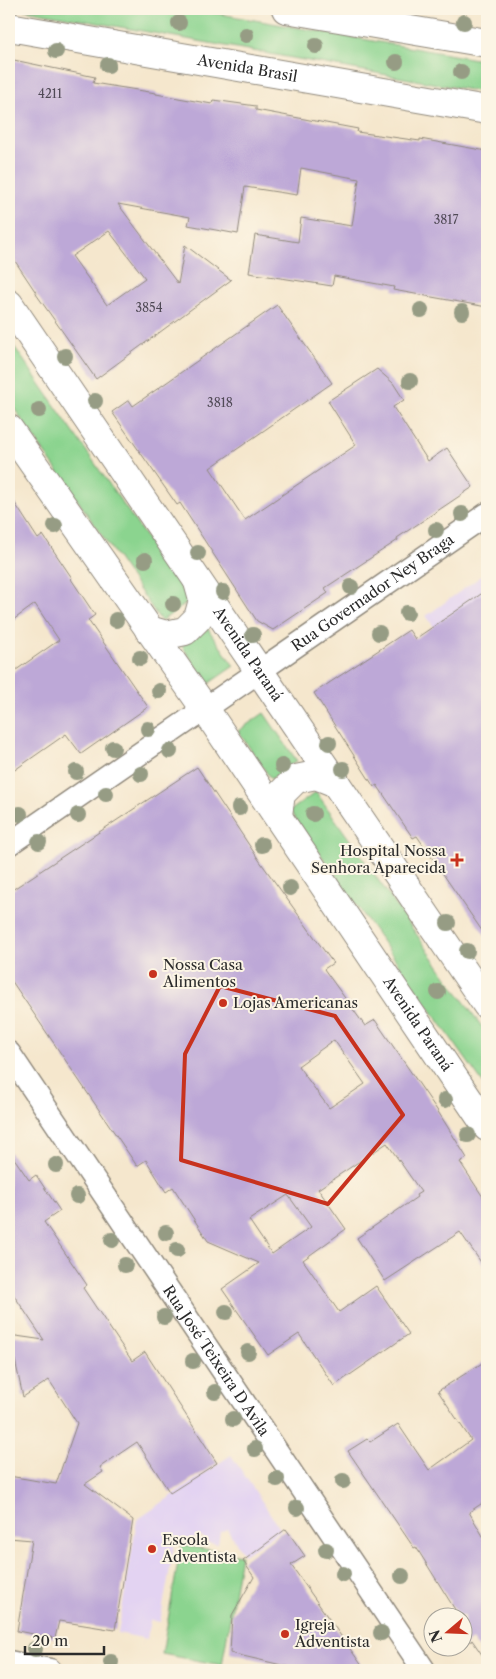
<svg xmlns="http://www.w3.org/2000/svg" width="496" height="1679" font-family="'Libre Caslon Text',serif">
  <rect width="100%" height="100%" fill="#fcf5e5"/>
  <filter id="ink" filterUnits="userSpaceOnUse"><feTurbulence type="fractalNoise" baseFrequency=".02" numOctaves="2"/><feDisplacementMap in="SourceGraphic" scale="10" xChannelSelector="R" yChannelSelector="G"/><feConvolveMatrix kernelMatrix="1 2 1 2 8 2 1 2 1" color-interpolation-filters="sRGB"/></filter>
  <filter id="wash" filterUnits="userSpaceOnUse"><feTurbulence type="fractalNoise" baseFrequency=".0096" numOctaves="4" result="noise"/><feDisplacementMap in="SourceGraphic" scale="20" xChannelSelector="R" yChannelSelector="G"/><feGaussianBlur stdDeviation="1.12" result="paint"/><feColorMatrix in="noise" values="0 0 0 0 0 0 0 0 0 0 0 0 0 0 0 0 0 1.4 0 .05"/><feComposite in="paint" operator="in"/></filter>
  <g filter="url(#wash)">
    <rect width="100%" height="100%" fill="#f5e7cd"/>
    <!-- built -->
    <path fill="#e3d3f2" d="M487,572V701L426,616Z
      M231,1455L281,1530L244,1555L227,1529L220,1532L218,1544L203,1542V1536L175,1542L160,1622L150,1620L147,1639L118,1633L137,1520Z"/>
    <!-- green -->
    <path fill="#8bd48f" stroke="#5b805d" d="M20,9H192L487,61V93Z
      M9,339L190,601L161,621L9,401Z
      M208,629L234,666L208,684L182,646Z
      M264,713L297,761L271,779L238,731Z
      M316,792L487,1034V1089L290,811Z
      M181,1545L241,1555L222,1665L162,1654Z"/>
    <g id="blocks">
      <!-- building -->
      <path fill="#bda8d7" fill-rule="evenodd" d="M9,59L95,77L93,83L156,93V94L212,104L213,100L256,106V110L358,129L357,132L420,141V139L487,151V307L393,290L394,287L334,276L332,286L249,273L255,235L298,242L301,218L352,226L359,179L301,168L297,195L245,187L238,234L188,225L190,217L118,204L178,284L185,245L231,280L96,379L36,294H37L9,252ZM109,231L145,278L107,305L72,256Z
        M277,305L332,383L210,468L245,520L356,445L328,401L377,369L393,383L404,400L393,407L428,461L447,448L473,487L397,538L398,540L325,588L328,593L273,630L257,621L180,503L177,505L112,412L129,400L133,406Z
        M9,494L38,539L43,535L72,578L71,579L95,615L88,620L148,707L81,754L66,734L9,774V675L59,640L35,604L9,623Z
        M487,590V938L417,836L413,838L377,785L374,787L314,693L409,630L415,639Z
        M197,767L259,860L333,963L324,969L365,1026L375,1020L437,1110L467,1158L460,1162L487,1203V1271L460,1232L385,1281L357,1238L417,1197L416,1195L421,1192L387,1143L318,1189L346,1229L303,1260L339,1312L376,1286L409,1334L334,1386L299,1334L268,1355L222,1289L259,1263L208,1241L173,1187L166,1192L146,1160L137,1166L9,977V892ZM334,1040L365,1084L329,1108L298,1066ZM288,1195L311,1227L272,1254L249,1220Z
        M9,1151L29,1180L36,1175L60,1211L44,1222L87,1285L83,1288L132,1361L145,1352L217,1463L170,1493L137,1442L100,1467L103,1472L85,1484L133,1520L115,1630L59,1621L55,1638L17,1631L32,1540L9,1538V1476L56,1484L77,1423L49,1380L23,1397L15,1360L9,1359V1335L44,1340L9,1288Z
        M487,1360V1500L469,1512L487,1543V1662L472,1640L464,1646V1616H459L416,1547L414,1548L348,1451L367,1439L370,1442L398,1424L429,1470L471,1440L438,1391Z
        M286,1529L305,1556L291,1565L365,1670H303L230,1653L232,1615L254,1577L243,1561Z"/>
    </g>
  </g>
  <g filter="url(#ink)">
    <use href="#blocks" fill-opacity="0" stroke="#90897c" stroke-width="1"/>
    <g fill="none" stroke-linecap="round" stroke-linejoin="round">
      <!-- minor casing -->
      <g stroke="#90897c" stroke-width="25">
        <g id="minor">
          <path id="s1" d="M9,844L487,514"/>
          <path id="s2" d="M9,1053L424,1670"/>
          <path d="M9,1662L50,1670"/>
        </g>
      </g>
      <!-- tertiary casing -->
      <g stroke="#90897c" stroke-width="30">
        <g id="tertiary">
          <path id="s3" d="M9,304L487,1005"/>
          <path id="s4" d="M9,429L205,709L487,1127"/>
          <path d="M149,630L166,635L185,631L198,618L203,600L198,582"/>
          <path d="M278,815L281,794L296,779L316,775L336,783"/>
        </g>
      </g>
      <!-- secondary casing -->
      <g stroke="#90897c" stroke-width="30">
        <g id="secondary">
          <path d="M286,9L487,43"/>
          <path id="s5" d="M9,27L487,110"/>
        </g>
      </g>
      <!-- minor -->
      <use href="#minor" stroke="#fff" stroke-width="22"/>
      <!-- tertiary -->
      <use href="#tertiary" stroke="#fff" stroke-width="28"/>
      <!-- secondary -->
      <use href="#secondary" stroke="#fff" stroke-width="28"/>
    </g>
    <!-- trees -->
    <g fill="#969c84">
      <circle cx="464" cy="22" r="8"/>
      <circle cx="179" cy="23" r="8"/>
      <circle cx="246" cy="35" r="8"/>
      <circle cx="316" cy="46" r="8"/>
      <circle cx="56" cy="51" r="8"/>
      <circle cx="396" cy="62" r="8"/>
      <circle cx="108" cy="65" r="8"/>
      <circle cx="461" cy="72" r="8"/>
      <circle cx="421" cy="310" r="8"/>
      <circle cx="462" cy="312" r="8"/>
      <circle cx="65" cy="356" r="8"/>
      <circle cx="410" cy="381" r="8"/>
      <circle cx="95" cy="401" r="8"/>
      <circle cx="39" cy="410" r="8"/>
      <circle cx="462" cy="514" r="8"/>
      <circle cx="55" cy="526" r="8"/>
      <circle cx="436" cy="530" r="8"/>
      <circle cx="198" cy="553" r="8"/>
      <circle cx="145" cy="560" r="8"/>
      <circle cx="351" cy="587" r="8"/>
      <circle cx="223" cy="592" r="8"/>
      <circle cx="173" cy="604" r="8"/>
      <circle cx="407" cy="613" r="8"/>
      <circle cx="116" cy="620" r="8"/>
      <circle cx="379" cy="633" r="8"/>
      <circle cx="253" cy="635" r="8"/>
      <circle cx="140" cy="658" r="8"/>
      <circle cx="159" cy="691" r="8"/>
      <circle cx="148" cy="729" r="8"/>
      <circle cx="329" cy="743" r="8"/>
      <circle cx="113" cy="748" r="8"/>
      <circle cx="170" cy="751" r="8"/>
      <circle cx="282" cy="766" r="8"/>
      <circle cx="343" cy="769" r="8"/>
      <circle cx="76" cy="772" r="8"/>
      <circle cx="141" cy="774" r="8"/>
      <circle cx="106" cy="794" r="8"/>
      <circle cx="239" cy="808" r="8"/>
      <circle cx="20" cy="814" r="8"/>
      <circle cx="313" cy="814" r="8"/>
      <circle cx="78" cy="815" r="8"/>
      <circle cx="39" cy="842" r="8"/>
      <circle cx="262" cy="845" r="8"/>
      <circle cx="290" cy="888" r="8"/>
      <circle cx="448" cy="923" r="8"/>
      <circle cx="467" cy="951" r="8"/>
      <circle cx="438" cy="992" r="8"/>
      <circle cx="445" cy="1100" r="8"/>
      <circle cx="468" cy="1135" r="8"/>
      <circle cx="56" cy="1165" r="8"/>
      <circle cx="77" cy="1196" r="8"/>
      <circle cx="166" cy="1233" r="8"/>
      <circle cx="112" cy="1240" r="8"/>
      <circle cx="177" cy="1250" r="8"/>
      <circle cx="125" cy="1265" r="8"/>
      <circle cx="226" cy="1312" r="8"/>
      <circle cx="164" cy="1317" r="8"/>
      <circle cx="248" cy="1352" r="8"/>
      <circle cx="193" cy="1361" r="8"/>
      <circle cx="215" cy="1392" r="8"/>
      <circle cx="233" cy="1419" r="8"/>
      <circle cx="255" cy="1449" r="8"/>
      <circle cx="277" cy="1479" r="8"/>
      <circle cx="343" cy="1481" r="8"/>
      <circle cx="297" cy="1508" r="8"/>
      <circle cx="326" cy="1550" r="8"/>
      <circle cx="343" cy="1574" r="8"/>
      <circle cx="402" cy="1576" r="8"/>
      <circle cx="381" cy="1633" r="8"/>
      <circle cx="35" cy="1649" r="8"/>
      <circle cx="111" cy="1662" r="8"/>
    </g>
  </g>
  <!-- marked area -->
  <path fill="none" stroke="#c8321e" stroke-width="4" stroke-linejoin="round" d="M220,986L335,1016L403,1115L328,1204L181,1160L185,1054Z"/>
  <!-- markers -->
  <g fill="#c8321e" stroke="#fcf5e5" stroke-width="2">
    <path d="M454.5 852.5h5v5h5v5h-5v5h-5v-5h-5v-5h5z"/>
    <circle cx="153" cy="974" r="5"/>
    <circle cx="223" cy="1003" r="5"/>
    <circle cx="152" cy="1549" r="5"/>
    <circle cx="285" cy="1634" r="5"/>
  </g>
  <g text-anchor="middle" stroke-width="4" stroke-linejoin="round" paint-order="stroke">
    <!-- number labels -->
    <g font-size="12" fill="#504a56">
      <text x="50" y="98">4211</text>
      <text x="446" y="224">3817</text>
      <text x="149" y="312">3854</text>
      <text x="220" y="407">3818</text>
    </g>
    <!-- street labels -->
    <g font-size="15" fill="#2b2b2b" stroke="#fcf5e5">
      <text dy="5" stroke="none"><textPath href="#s5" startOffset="242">Avenida Brasil</textPath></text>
      <text dy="5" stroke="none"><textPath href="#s1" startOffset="442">Rua Governador Ney Braga</textPath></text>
      <text dy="5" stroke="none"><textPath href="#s3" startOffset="424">Avenida Paraná</textPath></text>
      <text dy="5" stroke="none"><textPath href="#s4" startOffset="722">Avenida Paraná</textPath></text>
      <text dy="5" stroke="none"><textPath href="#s2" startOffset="371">Rua José Teixeira D Avila</textPath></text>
    </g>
    <!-- poi labels -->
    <g font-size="15" fill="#2b2b2b" stroke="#fcf5e5" text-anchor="start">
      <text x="446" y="856" text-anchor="end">Hospital Nossa<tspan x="446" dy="17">Senhora Aparecida</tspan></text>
      <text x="163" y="970">Nossa Casa<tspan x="163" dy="17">Alimentos</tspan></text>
      <text x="233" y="1008">Lojas Americanas</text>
      <text x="162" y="1545">Escola<tspan x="162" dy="17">Adventista</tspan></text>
      <text x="295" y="1630">Igreja<tspan x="295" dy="17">Adventista</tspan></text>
    </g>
  </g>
  <!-- margin -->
  <rect width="496" height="1679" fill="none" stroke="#fcf5e5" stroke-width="30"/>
  <!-- north arrow -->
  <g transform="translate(448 1632) rotate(251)"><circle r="24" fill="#fcf5e5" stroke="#a8a49b"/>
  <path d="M0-4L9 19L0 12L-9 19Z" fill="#c8321e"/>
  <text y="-8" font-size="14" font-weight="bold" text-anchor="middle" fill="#2b2b2b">N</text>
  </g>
  <!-- scale -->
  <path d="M25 1646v8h79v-8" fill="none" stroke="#2b2b2b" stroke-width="2.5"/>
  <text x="32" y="1646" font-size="15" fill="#2b2b2b" stroke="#fcf5e5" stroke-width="4" paint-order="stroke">20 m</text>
</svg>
